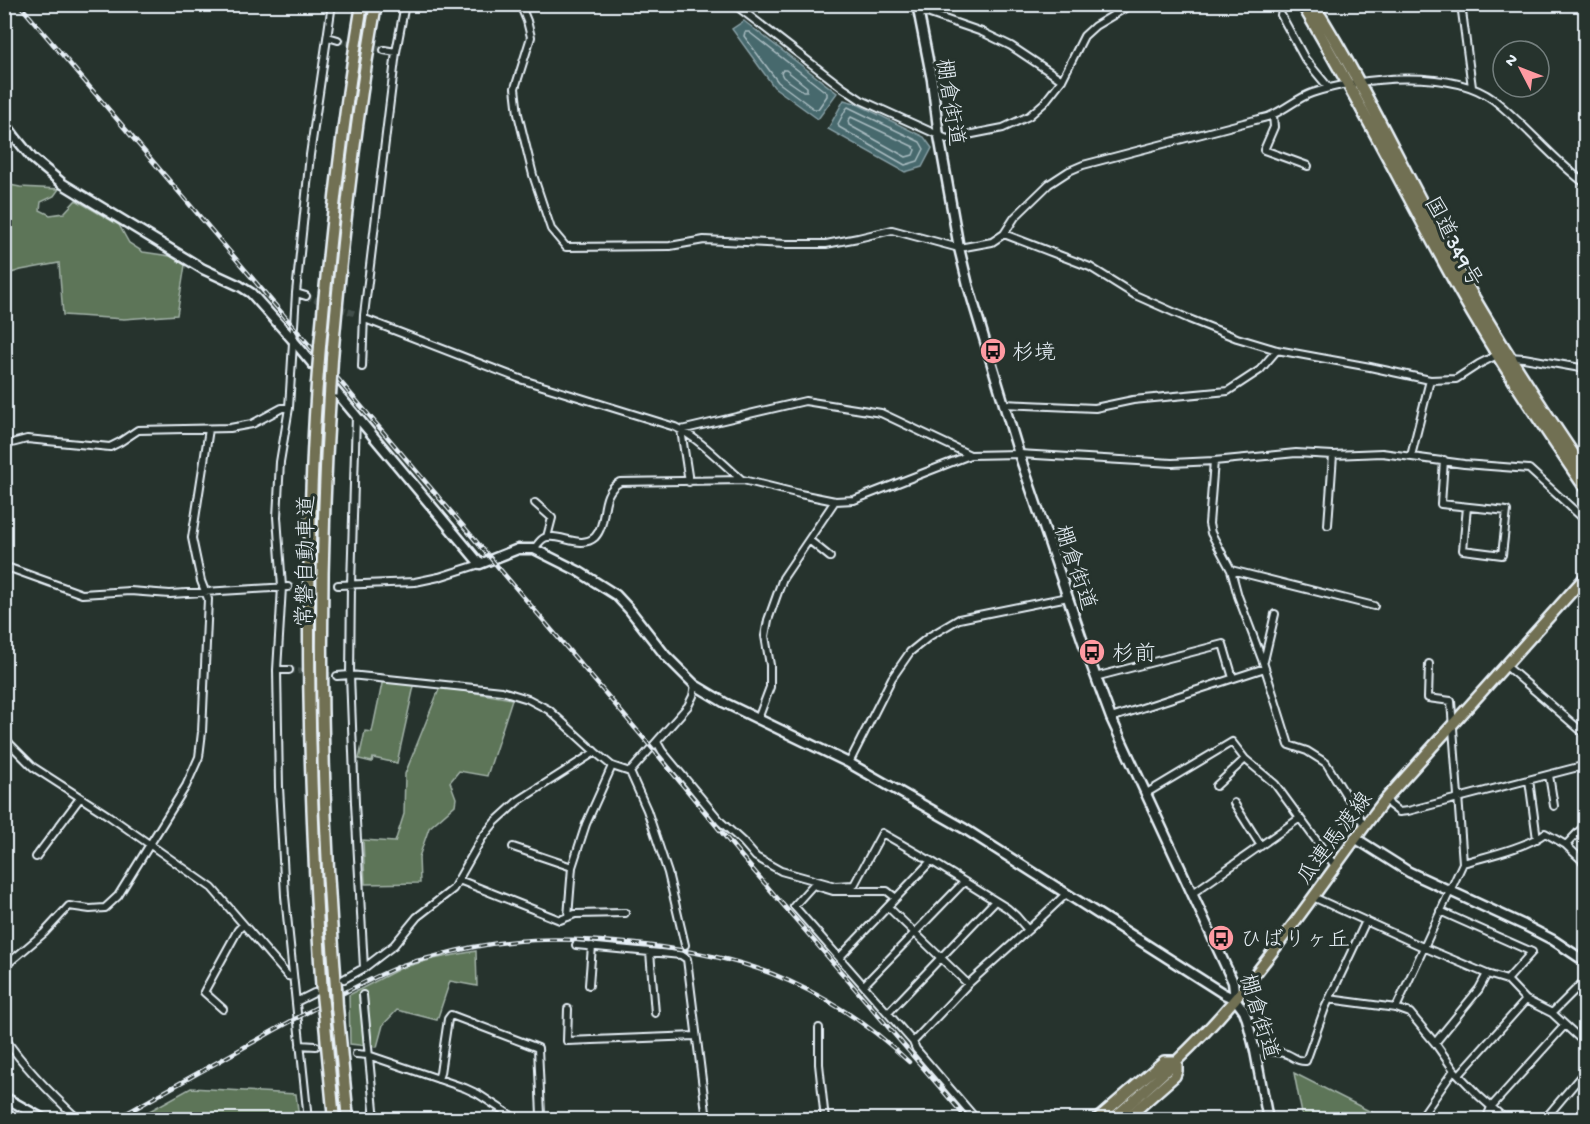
<svg xmlns="http://www.w3.org/2000/svg" width="1590" height="1124" font-family="'Gochi Hand','Klee One',sans-serif">
  <rect width="100%" height="100%" fill="#26332d"/>
  <filter id="ink" filterUnits="userSpaceOnUse"><feTurbulence type="fractalNoise" baseFrequency=".0167" numOctaves="2"/><feDisplacementMap in="SourceGraphic" scale="12" xChannelSelector="R" yChannelSelector="G"/><feConvolveMatrix kernelMatrix="1 2 1 2 8 2 1 2 1" color-interpolation-filters="sRGB"/></filter>
  <g filter="url(#ink)">
    <!-- green -->
    <path fill="#5d7458" stroke="#a2b2a8" stroke-width="1.5" d="M5,184L20,187L59,189L54,196L41,202L40,210L50,215L64,213L76,200L119,225L129,243L143,252L170,256L185,265L177,315L124,319L63,315L59,263L21,270L5,275Z
      M383,679L414,686L397,763L373,758L372,762L359,759L365,731L372,732Z
      M440,687L512,699L487,776L459,771L450,782L456,798L455,805L429,828L419,857L420,883L365,884L363,840L395,842L404,814L405,774Z
      M476,951L477,986L450,981L437,1020L397,1010L383,1025L377,1047L350,1044L349,995L401,968L433,959Z
      M1294,1073L1385,1119H1303Z
      M191,1088L296,1094L299,1119H135Z"/>
    <!-- water -->
    <path fill="#47696d" stroke="#879fa5" stroke-width="1.5" d="M744,21L837,93L818,119L774,87L732,29Z
      M844,100L855,103L924,137L932,148L922,167L905,172L828,129Z"/>
    <g fill="none" stroke-linecap="round" stroke-linejoin="round">
      <!-- shore -->
      <path stroke="#a8bbc0" stroke-width="1.5" d="M745,32H749L827,93V96L818,109H814L778,82L744,36Z
        M783,70H786L807,87V91H803L783,77L781,73Z
        M848,107L920,142L924,149L918,161L905,165L839,127L838,124L846,109Z
        M851,117L914,147L915,150L913,155L906,157L849,125L848,121Z"/>
      <!-- street-tunnel -->
      <path stroke="#43504b" stroke-width="6" stroke-dasharray="6 3" stroke-linecap="butt" d="M338,40L384,50
        M306,296L356,314
        M288,587L338,585
        M289,670L337,676
        M316,1046L356,1054"/>
      <!-- street casing -->
      <g stroke="#e8f1f8" stroke-width="10">
        <path id="street" d="M520,4L527,21L531,37L515,88L518,114L533,175L551,229L566,247L670,246L704,240L787,244H826L858,238L892,230L959,248L992,242L1004,234L1015,217L1049,184L1069,171L1083,165L1259,119C1265,118 1271,116 1276,113C1288,107 1300,97 1312,93C1360,77 1452,68 1494,100C1527,126 1552,159 1586,184
          M734,4L843,88L861,100L947,139L1003,128L1029,116L1044,103L1062,80L1084,36L1095,26L1132,4
          M1461,4L1472,87
          M919,14L924,12L982,32L1011,46L1062,80
          M1281,15L1305,59L1329,88
          M328,37L338,40
          M384,50L396,52
          M1273,115L1274,127L1264,150L1308,166
          M1004,234L1090,267L1135,295L1189,319L1237,338L1277,350L1370,367L1430,380L1456,379L1479,364L1497,355H1499
          M296,293L306,296
          M365,319L523,380L675,427C699,438 722,463 742,480
          M1509,357L1524,358L1586,369
          M362,367L364,315L379,191L396,52L405,4
          M1004,404L1095,408L1133,400L1228,391L1260,370L1277,350
          M4,445L27,439L110,447L120,442L138,430L230,428L252,424L282,408H289
          M1411,456L1430,380
          M1444,460L1441,504L1507,511L1502,555L1463,550L1467,507
          M1214,461L1209,524L1211,533L1231,570L1238,596L1263,662L1289,745L1307,751L1326,763L1361,820L1366,825
          M689,482L681,430L805,401L881,413L970,455
          M535,503L552,518L547,537
          M1328,525L1333,455
          M809,540L830,557
          M534,549C538,544 542,537 548,537C563,535 582,549 595,537C609,522 598,494 620,482L743,480L800,494L835,501L854,500L970,455L1019,454L1172,463L1214,461L1296,453L1333,455L1382,453L1464,464L1529,469L1586,521
          M4,566L82,594L130,591L170,594L288,587
          M1231,570L1374,606
          M338,585L415,582L439,577L480,564
          M1264,661L1275,614
          M1429,664L1428,698L1451,701L1463,863
          M1505,665L1586,735
          M277,670H289
          M337,676L350,675L502,691L528,699L549,710L595,752L612,766L630,772L647,810L668,873L685,945
          M1095,677L1223,644L1233,678
          M1111,718L1265,668
          M758,719L770,687V665L765,636L768,620L783,578L835,501
          M4,736L10,744L33,767L109,816L212,888L288,976L293,977
          M657,742L662,751L721,822L743,842L756,857L781,871L835,886L854,885L882,833L931,861
          M849,763L892,678L910,652L930,636L959,619L1068,597
          M630,772L688,706L693,696L695,685
          M1549,775L1554,806
          M1529,780L1537,839
          M1216,786L1245,759
          M1145,794L1232,742L1245,759L1275,784L1335,866
          M1386,799L1390,805L1399,812L1408,811L1586,765
          M1234,803L1261,846
          M1566,845L1586,824
          M513,847L572,867
          M36,857L80,798
          M931,861L1007,908L1016,916L1028,930L968,984L913,1042L794,906L813,885L833,891H887L896,898Z
          M459,880L560,920L575,914L625,913
          M1193,893L1300,818
          M1313,897L1423,947L1487,974L1507,980L1526,1000L1459,1075
          M888,907L968,984
          M1440,911L1532,952L1507,980
          M568,917L572,867L586,824L612,766
          M1028,930L1067,893
          M576,945L681,955L687,959L707,1120
          M650,952L655,1013
          M840,957L896,898
          M4,967L44,933L69,906L90,909L105,908L118,896L186,786L199,757L202,732L208,599L201,581L192,538L209,429
          M364,968L394,945L417,917L453,889L482,838L495,822L518,801L595,752
          M344,979L364,968L355,803L350,675L351,585L356,416
          M1586,979L1552,1013L1586,1044
          M589,985L592,946
          M864,985L964,882
          M363,995L375,1120
          M1329,999L1396,1008L1410,1013L1435,1043L1454,1070L1479,1096L1506,1120
          M1526,1000L1552,1013
          M296,1002L314,993
          M1396,1008L1463,863C1487,856 1525,848 1545,833L1566,845L1586,864
          M223,1009L204,992L238,930L243,925
          M568,1009L567,1041L696,1036
          M888,1013L995,901
          M819,1028V1064L825,1120
          M4,1037C25,1068 51,1094 79,1120
          M913,1042L916,1049L977,1120
          M1435,1043L1479,989L1487,974
          M300,1045L316,1046
          M1255,1051C1265,1051 1277,1051 1287,1054C1294,1057 1298,1062 1306,1061L1325,1008L1366,921
          M356,1054L368,1055L465,1088L478,1094L518,1120
          M438,1079L440,1073L448,1019L451,1015L538,1048L541,1115L539,1120
          M308,1120L285,896L279,787L277,670L282,587L277,517L280,462L289,408L296,293L310,155L332,4
          M1419,1120L1454,1070
          M1486,1120L1491,1107L1565,1025
          M1544,1120L1586,1070"/>
      </g>
      <!-- secondary casing -->
      <g stroke="#e8f1f8" stroke-width="13">
        <path id="secondary" d="M917,4L932,80L939,136L959,248L968,285L1019,454L1084,645L1111,718L1233,982L1235,999L1244,1011L1247,1019L1255,1051L1268,1120
          M4,122L15,137L32,158L63,184L203,269L240,286L251,293L292,339L480,564L518,549H534L578,571L616,595L629,609L665,655L695,685L725,703L849,763L965,829L1224,994L1235,999
          M1355,838L1409,872L1524,925L1553,940L1586,962
          M4,1097L45,1120"/>
      </g>
      <!-- primary casing -->
      <g stroke="#e8f1f8" stroke-width="14">
        <path id="primary" d="M1096,1120L1164,1061H1177V1071L1175,1076L1125,1120
          M1111,1120C1155,1082 1198,1043 1235,999C1288,936 1333,867 1383,802L1586,576"/>
      </g>
      <!-- highway casing -->
      <g stroke="#e8f1f8" stroke-width="15">
        <path id="highway" d="M1302,4C1358,97 1406,194 1458,288C1497,358 1541,423 1586,489
          M1313,4C1370,94 1413,192 1466,284C1503,349 1544,411 1586,473
          M320,346C330,232 343,118 362,4
          M332,359C342,240 355,122 376,4
          M317,384C303,588 309,790 322,994
          M330,395C317,593 320,790 336,987
          M337,1007L348,1120
          M324,1013L334,1120"/>
      </g>
      <!-- street -->
      <use href="#street" stroke="#26332d" stroke-width="6"/>
      <!-- secondary -->
      <use href="#secondary" stroke="#26332d" stroke-width="8"/>
      <!-- primary -->
      <use href="#primary" stroke="#716f52" stroke-width="9"/>
      <!-- highway -->
      <use href="#highway" stroke="#716f52" stroke-width="10"/>
      <!-- rail casing -->
      <g stroke="#e8f1f8" stroke-width="4.5">
        <path id="rail" d="M19,4L652,748L742,857L968,1120
          M115,1120C167,1090 220,1061 273,1031C314,1009 355,985 398,967C409,962 422,960 433,957C504,936 563,937 636,944C688,950 741,959 789,981C833,1001 875,1029 909,1062"/>
      </g>
      <!-- rail -->
      <use href="#rail" stroke="#26332d" stroke-width="2" stroke-dasharray="7" stroke-linecap="butt"/>
      <!-- highway-bridge casing -->
      <g stroke="#e8f1f8" stroke-width="15" stroke-linecap="butt">
        <path id="highway-bridge" d="M317,384L320,346
          M330,395L332,359
          M336,987L337,1007
          M322,994L324,1013"/>
      </g>
      <!-- highway-bridge -->
      <use href="#highway-bridge" stroke="#716f52" stroke-width="10"/>
    </g>
  </g>
  <!-- icons -->
  <defs>
    <g id="bus-disc" transform="scale(1.35)"><circle r="9.5" fill="#ff9aa2" stroke="#26332d"/><path d="M-5-6H5V4H4V6H2V4H-2V6H-4V4H-5ZM-3.5-4V0h7V-4ZM-3.5 1.2v1.5H-2V1.2ZM2 1.2v1.5H3.5V1.2Z" fill="#111"/></g>
  </defs>
  <g fill-rule="evenodd">
    <use href="#bus-disc" x="993" y="351"/>
    <use href="#bus-disc" x="1092" y="652"/>
    <use href="#bus-disc" x="1221" y="938"/>
  </g>
  <g text-anchor="middle" stroke-width="6" stroke-linejoin="round" paint-order="stroke">
    <!-- street labels -->
    <g font-size="22" fill="#e8f1f8" stroke="#26332d">
      <text transform="translate(952 102) rotate(81)" y="8">棚倉街道</text>
      <text transform="translate(1455 241) rotate(62)" y="8">国道349号</text>
      <text transform="translate(304 561) rotate(-89)" y="8">常磐自動車道</text>
      <text transform="translate(1077 567) rotate(71)" y="8">棚倉街道</text>
      <text transform="translate(1333 837) rotate(-53)" y="8">瓜連馬渡線</text>
      <text transform="translate(1261 1016) rotate(73)" y="8">棚倉街道</text>
    </g>
    <!-- poi labels -->
    <g font-size="22" fill="#e8f1f8" stroke="#26332d" text-anchor="start">
      <text x="1012" y="359">杉境</text>
      <text x="1112" y="660">杉前</text>
      <text x="1240" y="946">ひばりヶ丘</text>
    </g>
  </g>
  <!-- margin -->
  <rect width="1590" height="1124" fill="none" stroke="#26332d" stroke-width="24"/>
  <rect x="12" y="12" width="1566" height="1100" fill="none" stroke="#e8f1f8" stroke-width="2" filter="url(#ink)"/>
  <!-- north arrow -->
  <g transform="translate(1521 69) rotate(312)"><circle r="28" fill="#26332d" stroke="#747f7e" stroke-width="1.5"/>
  <path d="M0-4.5L10 22L0 15L-10 22Z" fill="#ff9aa2"/>
  <text y="-9" font-size="16" font-weight="bold" text-anchor="middle" fill="#e8f1f8">N</text>
  </g>
</svg>
